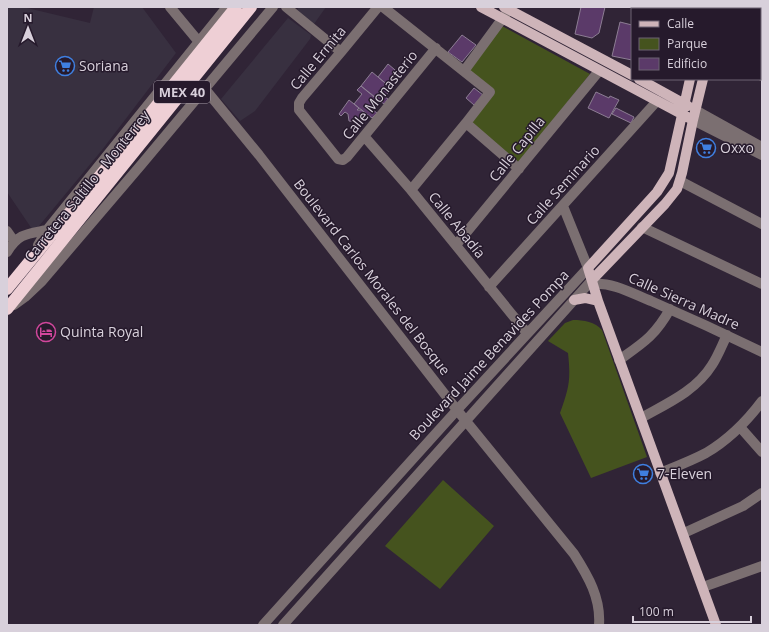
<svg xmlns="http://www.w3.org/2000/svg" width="769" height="632" font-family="'Open Sans',sans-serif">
  <rect width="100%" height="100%" fill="#302436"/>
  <!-- commercial -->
  <path fill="#383040" d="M7,7H23L90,23L94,7H142L176,53L102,150L34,232L7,192Z
    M299,7H326L314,24L297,10Z
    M288,18L311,35L310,39L255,111L240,121L221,99Z"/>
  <!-- green -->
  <path fill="#45531e" d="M502,26L590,74L519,162L471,124L495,92L468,70Z
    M573,320C584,320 595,322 602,330L647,457L591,478L560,413C569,388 571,380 568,353L548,341L565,323Z
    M443,480L494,526L440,589L385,546Z"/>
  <!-- building -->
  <path fill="#5b3a69" stroke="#8c7d93" d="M581,7H605L599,33L592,38L575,34Z
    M620,22L632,25V60L612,56Z
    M462,35L476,45L462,62L448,52Z
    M388,64L401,75L393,84L391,83L389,86L378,77Z
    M372,72L391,88L385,97L388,99L384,104L361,86Z
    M361,86L380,102L373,110L377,113L372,118L354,104L362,94L357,90Z
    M474,88L483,95L474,105L466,98Z
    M596,92L609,98L610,96L619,100L609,118L588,108Z
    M349,100L359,108L357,110H362L366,115L358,119L359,122L349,121L348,114L345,112L341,116L339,114Z
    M616,108L634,117L631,123L612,114Z"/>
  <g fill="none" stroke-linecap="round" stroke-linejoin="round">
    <!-- minor -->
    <path stroke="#7b6f71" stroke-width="10" d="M170,7L199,42
      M286,7L341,52
      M378,7L341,52L302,98L299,103V110L338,159L343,160L347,157L436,48
      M383,7L490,92L466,123L411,190
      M464,71L508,11
      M760,75L762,76
      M205,89L259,155L457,410L574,554C588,576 601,598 599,625
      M695,110L762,147
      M693,120L762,155
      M466,123L519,169
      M364,136L411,190L527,333
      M680,181L762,224
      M642,227L762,284
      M7,231L14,241
      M38,245L47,230L227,7
      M456,245L599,71
      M7,252C19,233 27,234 47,230
      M593,284C613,282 633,294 651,301C688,317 725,334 762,352
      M489,287L657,101
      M14,305L25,297L42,281L141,165L273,7
      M619,360C643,343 655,336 670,309
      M641,418C666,404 696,391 712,365C718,356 722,345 727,335
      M740,427L762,452
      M660,473C675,467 691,461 706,453C728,440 747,421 762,401
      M684,533L743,506L762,493
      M703,587L762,566
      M263,625L457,410L588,268L563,206
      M283,625L592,280"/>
    <!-- major -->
    <path stroke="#ceb4b9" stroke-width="10" d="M481,7L693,120
      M504,7L632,75
      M705,9L706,7
      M720,9V7
      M639,79L688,106
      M690,79L669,173L657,192L588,268L598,301L716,625
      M592,280L665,204L677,189L682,173L693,120L703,79
      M574,300L585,298L598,301"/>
    <!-- highway -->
    <path stroke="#eecfd5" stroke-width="12" d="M7,289L108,166L236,7
      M7,309L251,7"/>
  </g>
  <!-- icons -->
  <defs>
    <g id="supermarket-ring" transform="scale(1)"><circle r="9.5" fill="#261a2c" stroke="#3f7fe0" stroke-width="1.5"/><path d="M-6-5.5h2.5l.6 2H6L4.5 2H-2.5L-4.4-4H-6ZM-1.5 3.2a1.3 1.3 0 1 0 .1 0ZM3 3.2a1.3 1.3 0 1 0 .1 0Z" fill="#3f7fe0"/></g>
    <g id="hotel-ring" transform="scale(1)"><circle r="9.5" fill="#261a2c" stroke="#d1479c" stroke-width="1.5"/><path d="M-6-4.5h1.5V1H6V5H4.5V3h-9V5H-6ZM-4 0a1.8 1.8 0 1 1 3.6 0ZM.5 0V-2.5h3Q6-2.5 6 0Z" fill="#d1479c"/></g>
  </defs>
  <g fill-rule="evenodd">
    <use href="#supermarket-ring" x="65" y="66"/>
    <use href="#supermarket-ring" x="706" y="148"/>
    <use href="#hotel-ring" x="46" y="332"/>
    <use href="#supermarket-ring" x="643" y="474"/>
  </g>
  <g text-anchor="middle" stroke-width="3" stroke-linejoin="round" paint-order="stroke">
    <!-- shield labels -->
    <rect fill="#261a2c" stroke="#a399a6" stroke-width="1" x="154" y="81" width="56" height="22" rx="3"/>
    <g font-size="13" font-weight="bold" fill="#d8d0db">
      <text x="182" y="97">MEX 40</text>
    </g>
    <!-- street labels -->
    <g font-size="14" fill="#d8d0db" stroke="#261a2c">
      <text transform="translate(318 58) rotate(-50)" y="5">Calle Ermita</text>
      <text transform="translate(380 95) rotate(-51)" y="5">Calle Monasterio</text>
      <text transform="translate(517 149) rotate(-51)" y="5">Calle Capilla</text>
      <text transform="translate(563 185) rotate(-48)" y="5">Calle Seminario</text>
      <text transform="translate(87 186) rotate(-51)" y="5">Carretera Saltillo - Monterrey</text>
      <text transform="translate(457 225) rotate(51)" y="5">Calle Abadía</text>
      <text transform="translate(372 277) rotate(52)" y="5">Boulevard Carlos Morales del Bosque</text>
      <text transform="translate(684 301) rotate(24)" y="5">Calle Sierra Madre</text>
      <text transform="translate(489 355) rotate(-47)" y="5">Boulevard Jaime Benavides Pompa</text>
    </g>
    <!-- poi labels -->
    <g font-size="14" fill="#d8d0db" stroke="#261a2c" text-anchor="start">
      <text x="79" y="71">Soriana</text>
      <text x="720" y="153">Oxxo</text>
      <text x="60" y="337">Quinta Royal</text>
      <text x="657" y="479">7-Eleven</text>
    </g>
  </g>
  <!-- border -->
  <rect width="769" height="632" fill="none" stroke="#d8d0db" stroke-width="16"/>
  <!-- legend -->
  <rect x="631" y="8" width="130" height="72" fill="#261a2c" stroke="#6d6372"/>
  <rect x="639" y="21" width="20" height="6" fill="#ceb4b9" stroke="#6d6372"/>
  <text x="667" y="28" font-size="12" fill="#d8d0db">Calle</text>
  <rect x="639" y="38" width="20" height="12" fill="#45531e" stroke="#6d6372"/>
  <text x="667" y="48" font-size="12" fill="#d8d0db">Parque</text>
  <rect x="639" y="58" width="20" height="12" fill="#5b3a69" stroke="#6d6372"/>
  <text x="667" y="68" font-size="12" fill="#d8d0db">Edificio</text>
  <!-- north arrow -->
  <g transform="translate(28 28)" stroke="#261a2c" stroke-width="3" paint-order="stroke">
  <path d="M0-3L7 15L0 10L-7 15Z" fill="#d8d0db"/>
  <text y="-6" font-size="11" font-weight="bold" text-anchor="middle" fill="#d8d0db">N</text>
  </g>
  <!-- scale -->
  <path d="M633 616v6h118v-6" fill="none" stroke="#d8d0db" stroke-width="2"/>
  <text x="639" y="616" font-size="12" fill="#d8d0db" stroke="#261a2c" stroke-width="3" paint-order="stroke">100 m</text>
</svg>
